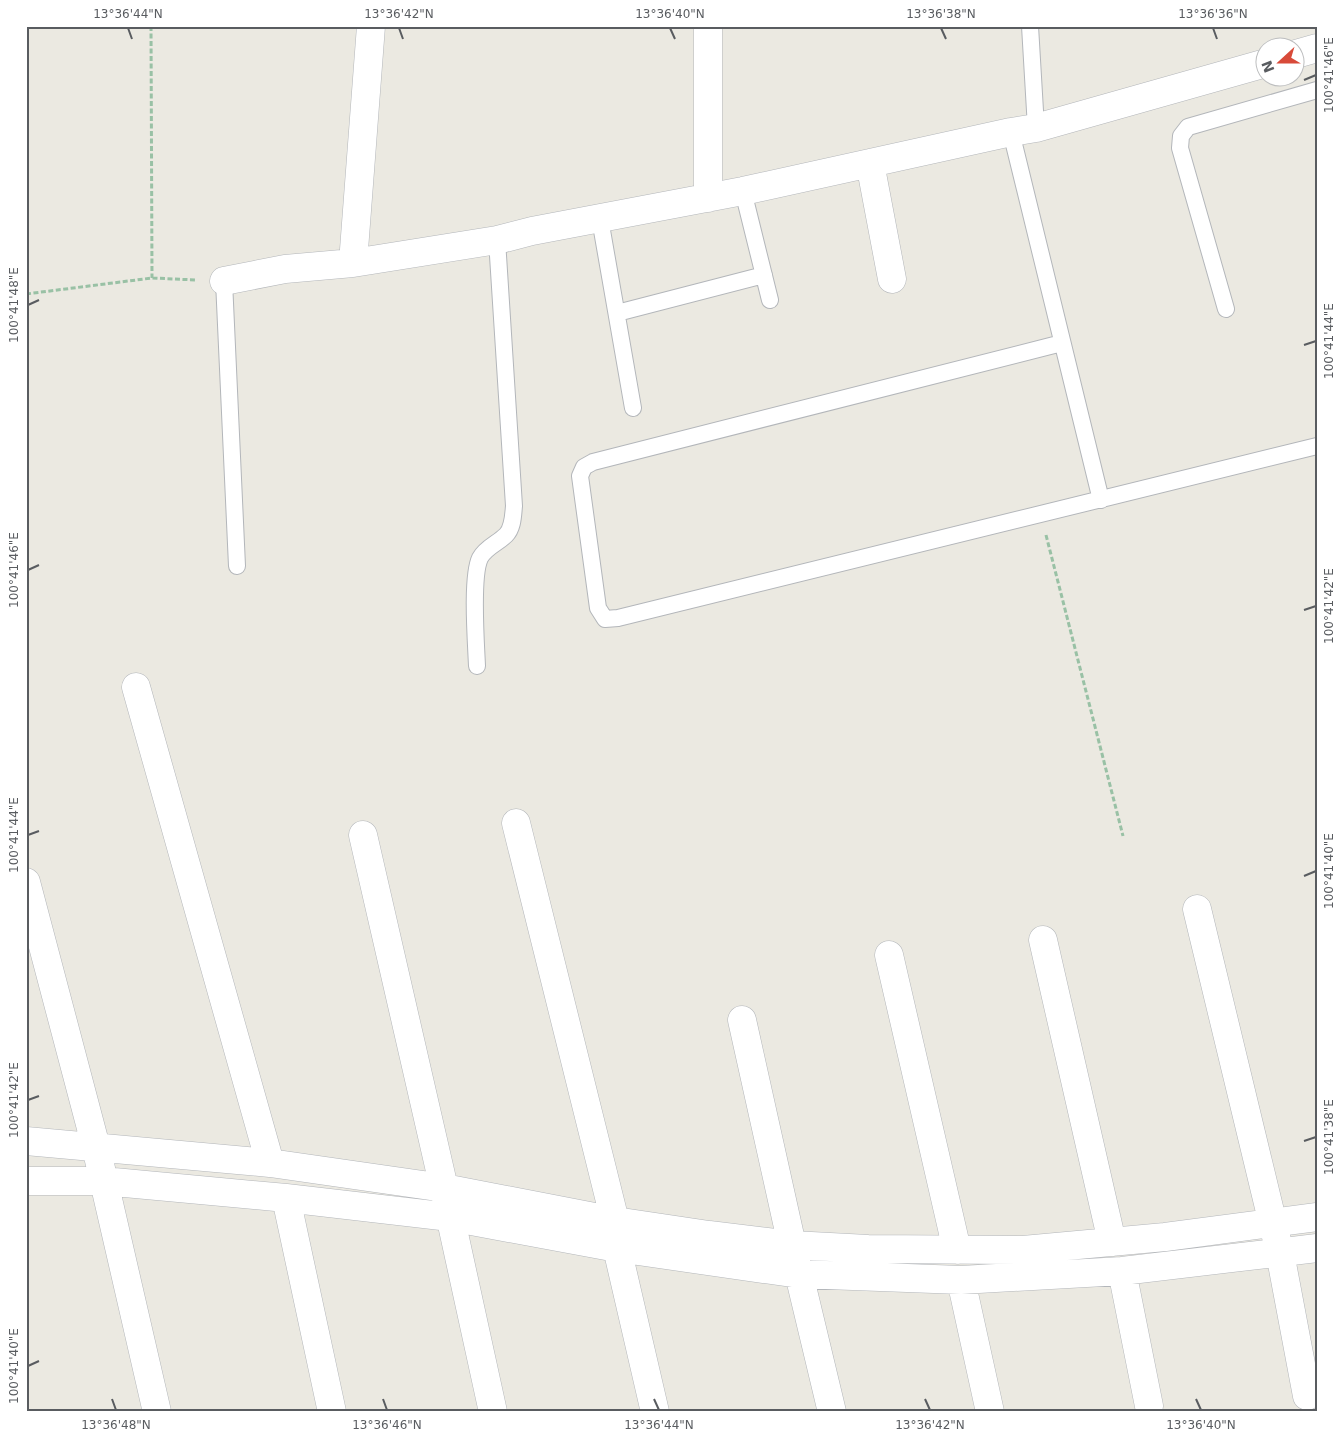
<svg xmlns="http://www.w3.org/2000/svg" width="1343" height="1438" font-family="'DejaVu Sans',sans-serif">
  <rect width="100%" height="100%" fill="#ebe9e1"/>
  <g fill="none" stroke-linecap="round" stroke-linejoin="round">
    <!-- service casing -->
    <g stroke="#b3b6ba" stroke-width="18">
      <path id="service" d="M1030,26L1036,128
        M1011,132L1101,500
        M743,191L770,300
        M600,219L633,408
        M224,281L237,566
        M1226,309L1180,148L1181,136L1188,127L1317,90
        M617,313L764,275
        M1062,343L593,462L584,467L580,476L598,608L605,619L618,618L1317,446
        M477,666C476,642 471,577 480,558C486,547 497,544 506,535C513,528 513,516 514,506L497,240"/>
    </g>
    <!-- minor casing -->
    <g stroke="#b3b6ba" stroke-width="29">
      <path id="minor" d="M708,26V198
        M1296,54L1317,48
        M870,163L892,279
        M353,263L371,26
        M224,281L285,269L353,263L497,240L532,231L743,191L1011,132L1036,128L1266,63
        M136,687L270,1163
        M516,823L615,1221
        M363,835L444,1188L493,1412
        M26,882L96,1147L157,1412
        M1197,909L1280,1253L1307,1396
        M1043,940L1112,1242
        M889,955L957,1250
        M742,1020L792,1245L832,1412
        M26,1141L270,1163L444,1188L615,1221L709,1235L792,1245L868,1249L1023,1250L1165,1237L1317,1217
        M26,1181H103L286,1198L450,1217L617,1248L799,1274L961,1280L1122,1271L1317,1248
        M286,1198L332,1412
        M617,1248L655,1412
        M1122,1271L1149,1406
        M961,1280L990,1412"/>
    </g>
    <!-- path -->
    <path stroke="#99c1a5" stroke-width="3" stroke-dasharray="5 2.5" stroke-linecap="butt" d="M151,26L152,278
      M26,294L152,278L196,280
      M1046,535L1123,836"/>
    <!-- service -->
    <use href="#service" stroke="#fff" stroke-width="16"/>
    <!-- minor -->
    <use href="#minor" stroke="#fff" stroke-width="28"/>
  </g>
  <!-- ticks -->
  <path fill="none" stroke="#595c60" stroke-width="2" d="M128,28L132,39M399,28L403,39M670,28L675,39M941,28L946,39M1213,28L1217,39M1304,80L1316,75M28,305L39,300M1304,345L1316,341M28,570L39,565M1304,610L1316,606M28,835L39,831M1304,876L1316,871M28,1100L39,1096M1304,1141L1316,1137M28,1366L39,1361M112,1399L116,1410M383,1399L387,1410M654,1399L659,1410M925,1399L930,1410M1196,1399L1201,1410"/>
  <!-- border -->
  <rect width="1343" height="1438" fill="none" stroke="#ffffff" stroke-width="55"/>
  <!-- north arrow -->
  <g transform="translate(1280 62) rotate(249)"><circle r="24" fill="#ffffff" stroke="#bdbebf"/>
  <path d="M0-4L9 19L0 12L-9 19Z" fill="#d84a39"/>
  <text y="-8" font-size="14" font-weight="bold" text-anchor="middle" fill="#595c60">N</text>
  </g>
  <rect x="28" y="28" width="1288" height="1382" fill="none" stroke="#595c60" stroke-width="2"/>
  <g font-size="12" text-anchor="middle" fill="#595c60">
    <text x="128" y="18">13°36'44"N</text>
    <text x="399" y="18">13°36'42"N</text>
    <text x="670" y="18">13°36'40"N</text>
    <text x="941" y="18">13°36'38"N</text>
    <text x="1213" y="18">13°36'36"N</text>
    <text transform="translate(1329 75) rotate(-90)" y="4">100°41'46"E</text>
    <text transform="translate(14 305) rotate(-90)" y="4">100°41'48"E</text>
    <text transform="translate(1329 341) rotate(-90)" y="4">100°41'44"E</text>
    <text transform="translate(14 570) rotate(-90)" y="4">100°41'46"E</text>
    <text transform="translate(1329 606) rotate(-90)" y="4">100°41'42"E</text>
    <text transform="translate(14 835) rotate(-90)" y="4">100°41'44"E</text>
    <text transform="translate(1329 871) rotate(-90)" y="4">100°41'40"E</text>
    <text transform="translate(14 1100) rotate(-90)" y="4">100°41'42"E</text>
    <text transform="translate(1329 1137) rotate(-90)" y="4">100°41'38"E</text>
    <text transform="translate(14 1366) rotate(-90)" y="4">100°41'40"E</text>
    <text x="116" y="1429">13°36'48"N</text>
    <text x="387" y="1429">13°36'46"N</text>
    <text x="659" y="1429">13°36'44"N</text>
    <text x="930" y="1429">13°36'42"N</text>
    <text x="1201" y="1429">13°36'40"N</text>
  </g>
</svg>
